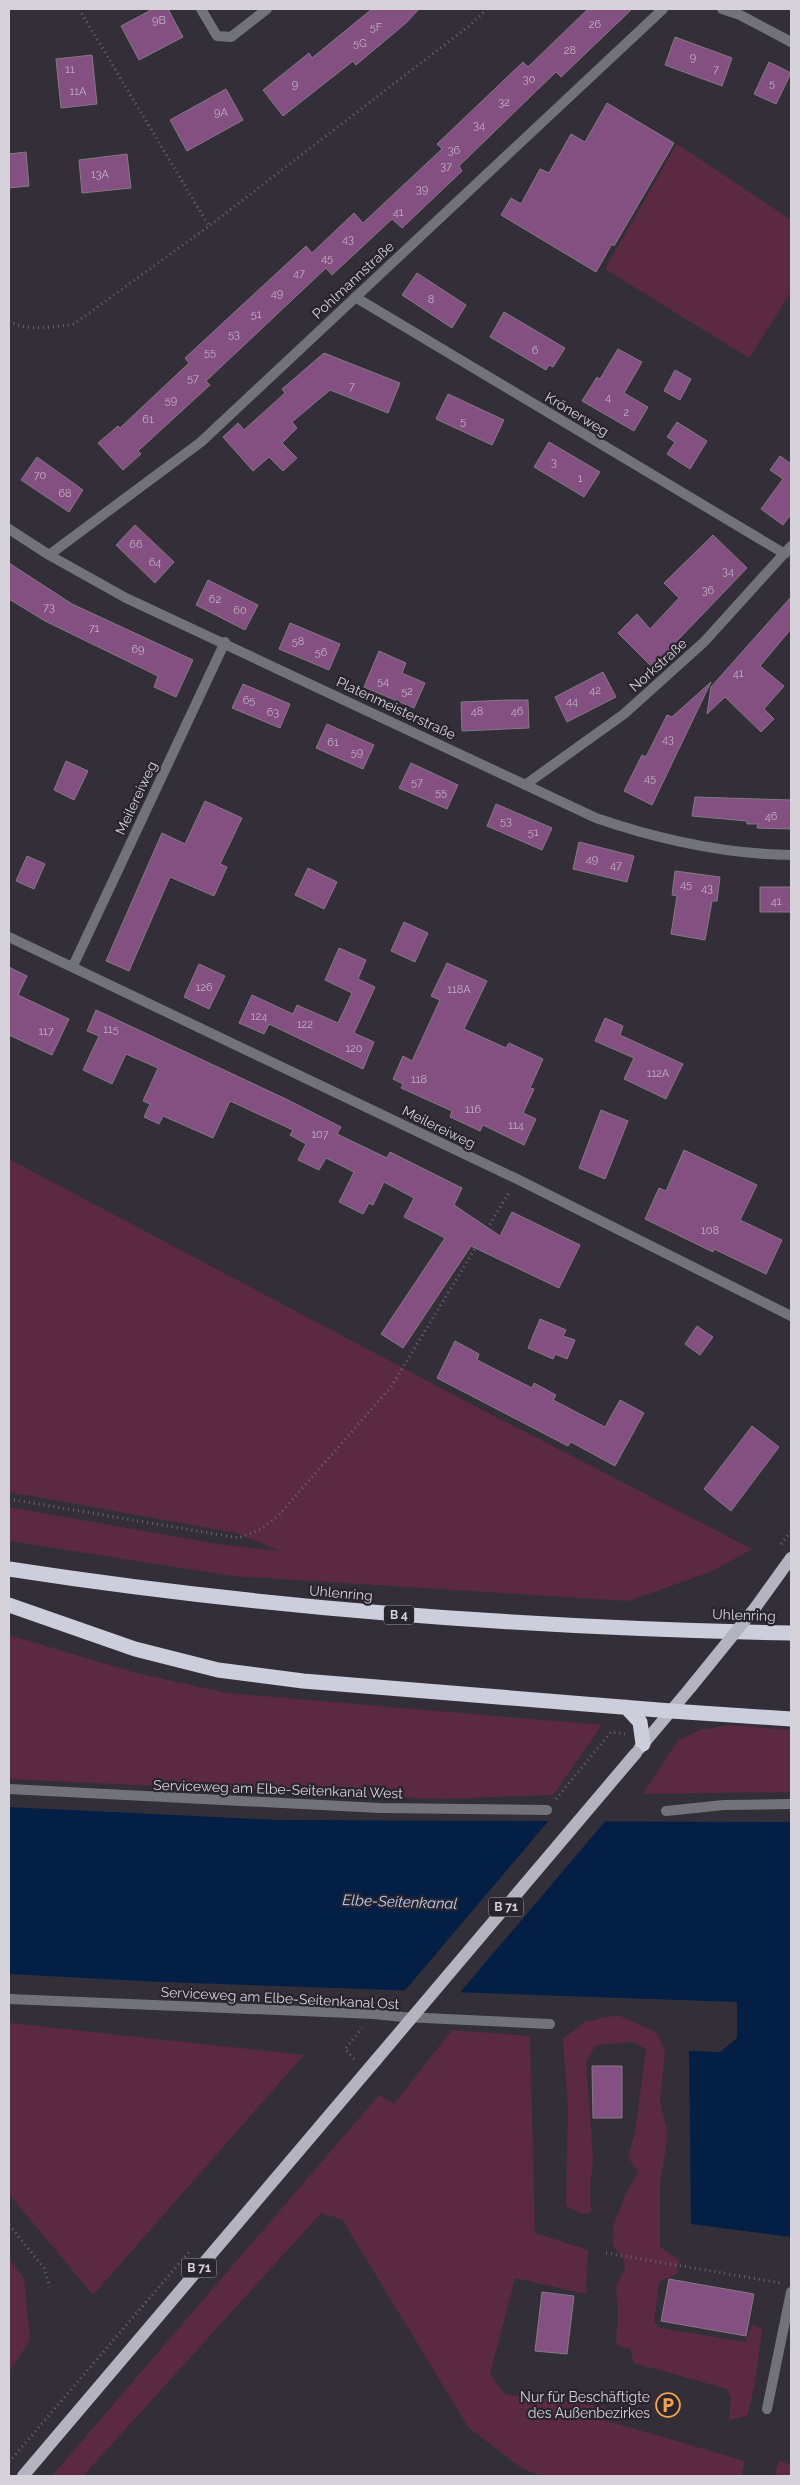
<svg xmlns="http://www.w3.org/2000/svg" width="800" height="2485" font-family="Raleway,sans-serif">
  <rect width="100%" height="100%" fill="#332f39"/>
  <!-- green -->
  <path fill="#5b2a41" d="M677,144L791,220V292L749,358L605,269Z
    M9,1159L469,1403L752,1549L713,1571L628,1601L233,1576L9,1541V1507L223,1545L280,1551L237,1533L9,1492Z
    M9,1635L136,1673L227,1693L602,1725L553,1795L442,1799L9,1779Z
    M729,1725L791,1730V1792L643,1794L678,1740L700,1730Z
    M618,2015L656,2032L665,2051L660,2102L668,2135L660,2182V2247L679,2260L677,2274L659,2282L654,2323L661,2328L745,2342L753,2324L762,2330L755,2384L747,2416L729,2420L731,2397L727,2389L634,2363L630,2349L616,2345L618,2312L616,2286L625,2269L624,2260L613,2245V2227L626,2193L638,2172L628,2157L635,2133L646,2049L633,2042L596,2045L586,2060L593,2160L590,2187L591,2212L582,2214L566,2206L568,2107L563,2039L584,2022Z
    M9,2023L304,2055L93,2295L9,2194Z
    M452,2030L530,2036L535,2233L588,2250L586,2294L515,2278L490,2374L505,2394L606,2407L604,2420L745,2461L741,2476H543L523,2469L468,2427L342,2219L321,2213L83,2476H52L379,2095L394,2104Z
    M9,2259L24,2279L30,2340L9,2372Z
    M779,2460L791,2465V2476H775Z"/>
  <!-- water -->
  <path fill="#031f45" d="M9,1807L278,1820L791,1822V2237L691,2224L689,2051L720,2052L737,2038V2002L162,1982L9,1974Z"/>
  <!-- pier -->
  <path fill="#332f39" d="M551,1818H608L457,1996L402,1994Z"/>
  <!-- building -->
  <path fill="#844f81" stroke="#847a83" d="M153,9H168L183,37L139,60L121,26Z
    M372,9H419L406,23L356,65L353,61L283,116L263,90L309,53L312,58Z
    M588,9H632L561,77L556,72L532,95L459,166L462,171L402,228L392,219L332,275L326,268L206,381L210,385L138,451L141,454L123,470L98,443L118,426L120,428L189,363L185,358L306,246L312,253L354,213L363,223L442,149L437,144L523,62L528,67Z
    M675,37L732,58L722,86L665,65Z
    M92,55L97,104L61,108L56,59Z
    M769,62L791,73L776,104L754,94Z
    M226,89L243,120L187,151L170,120Z
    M607,103L674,143L614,246L612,244L596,272L501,215L511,198L521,204L540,169L549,173L571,134L585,142Z
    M26,152L29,186L9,188V154Z
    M127,154L131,188L82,193L79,160Z
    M417,273L466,305L452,328L402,295Z
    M504,312L565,348L553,367L549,365L546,370L490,337Z
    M618,349L642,362L624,393L648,407L634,431L582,401L597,377L600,379Z
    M324,353L400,383L388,413L330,390L292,422L297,428L282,443L297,458L283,471L269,457L253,471L223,437L238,423L244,430L285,393L282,389Z
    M675,370L691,379L680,400L664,391Z
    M448,394L504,420L492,445L436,419Z
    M677,422L707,441L690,469L667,454L675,442L667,437Z
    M549,442L600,472L584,497L534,467Z
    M780,456L791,464V514L783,525L761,509L783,479L770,470Z
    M37,457L83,490L69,512L21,480Z
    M135,525L174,562L155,583L116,545Z
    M713,535L747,568L652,667L618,633L637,614L650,629L679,598L664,583Z
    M9,563L72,604L193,660L176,697L154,687L158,676L45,621L9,599Z
    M208,580L258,605L245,630L196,605Z
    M791,597V629L760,666L784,686L764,709L774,719L761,732L725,697L707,714L711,687Z
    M290,623L340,644L329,670L279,649Z
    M379,651L406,663L402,673L425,683L414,708L364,687Z
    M603,672L616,697L567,722L555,697Z
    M711,682L652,805L624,791L642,755L646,757L667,715L672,717Z
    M243,684L290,704L280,728L232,708Z
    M508,700H528L529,728L462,731L461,702Z
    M327,724L374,745L363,769L316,748Z
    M66,761L88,771L74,800L54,790Z
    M411,763L458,785L447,809L399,788Z
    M695,797L791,800V829L757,828L758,824H747V821L692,816Z
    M205,801L242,818L220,864L227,867L214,896L170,877L129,971L106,961L162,833L185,844Z
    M496,804L552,828L542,850L487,826Z
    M579,842L634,856L627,882L573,869Z
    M27,856L45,864L34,889L16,881Z
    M308,868L337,882L324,909L295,895Z
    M675,871L720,877L717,901H712L705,940L671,934L677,896L672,895Z
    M760,887H791V912H760Z
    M404,922L428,933L415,962L391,951Z
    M339,948L366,960L358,979L375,987L354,1033L374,1042L363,1069L269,1024L264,1034L239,1023L252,995L293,1014L297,1005L338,1023L352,993L325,980Z
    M447,963L487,981L464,1029L506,1048L509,1043L543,1059L530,1088L534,1089L523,1113L536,1119L524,1145L483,1125L480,1131L450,1117L452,1111L401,1088L403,1084L393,1079L403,1056L412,1061L440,1000L431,996Z
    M199,964L225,976L209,1009L184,997Z
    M9,967L27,976L18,995L69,1019L52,1055L9,1035Z
    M96,1010L288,1100L341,1127L337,1134L387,1158L390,1152L462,1188L454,1205L500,1236L512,1212L580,1245L559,1288L471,1246L403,1348L381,1334L445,1238L404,1217L414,1198L384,1182L373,1205L369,1203L363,1214L339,1202L354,1172L326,1158L319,1170L298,1160L306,1144L290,1135L293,1130L230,1101L213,1138L163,1116L159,1124L144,1117L150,1104L143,1101L158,1068L126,1054L112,1084L83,1070L99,1036L87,1031Z
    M605,1018L623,1026L620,1035L683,1064L666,1099L624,1079L634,1058L595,1041Z
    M601,1110L628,1121L605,1179L579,1168Z
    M684,1150L757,1185L740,1220L782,1240L766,1274L714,1249L713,1252L645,1219L659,1188L666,1191Z
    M540,1319L566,1330L563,1336L575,1340L567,1359L555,1354L553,1359L528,1348Z
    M697,1326L713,1337L700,1355L685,1344Z
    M455,1341L479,1354L477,1360L532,1388L534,1383L556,1395L553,1400L605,1427L620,1400L644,1413L615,1466L571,1442L568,1446L437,1378Z
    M752,1426L779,1447L731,1511L704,1489Z
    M592,2066H622V2118H593Z
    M669,2279L754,2294L746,2336L661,2321Z
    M542,2292L574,2296L567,2354L535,2351Z"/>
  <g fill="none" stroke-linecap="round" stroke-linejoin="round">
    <!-- path -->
    <path stroke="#6a676f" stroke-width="3" stroke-dasharray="1 4" stroke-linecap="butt" d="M79,9L209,226
      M9,321C29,332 53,327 74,324L209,226L469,26L487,9
      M9,1499L239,1538L261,1529L278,1516L391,1387L510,1191
      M556,1799L611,1732L625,1734
      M354,2059L345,2049L362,2028
      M9,2225L44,2268L50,2287
      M606,2253L781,2283
      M9,2462L189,2252"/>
    <!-- lane -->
    <path stroke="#727378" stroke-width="10" d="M201,9L217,36L231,37L267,9
      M9,1789L380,1808L547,1810
      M666,1811L724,1805L791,1804
      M9,1999L374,2014L403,2017L550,2024
      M767,2409L791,2292"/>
    <!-- street -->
    <path stroke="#727378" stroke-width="10" d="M722,9L740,15L791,42
      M355,297L785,554
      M9,529L49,555L126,598L596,818C660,840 724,854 791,855
      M49,555L201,442L663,9
      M525,785L624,714L704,642L791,546
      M9,937L517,1179L791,1316
      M73,966L225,642"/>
    <!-- primary -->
    <path stroke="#b3b4bf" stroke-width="12" d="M639,1749L691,1687
      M23,2476L376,2060"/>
    <!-- highway -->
    <path stroke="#cdcedc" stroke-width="15" d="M9,1569C268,1609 529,1628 791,1633
      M9,1605L135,1649L218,1670L303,1681L671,1711L791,1719
      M626,1707L640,1722L643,1744"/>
    <!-- path-bridge -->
    <path stroke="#6a676f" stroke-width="3" stroke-dasharray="1 4" stroke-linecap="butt" d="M781,1544L791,1531"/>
    <!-- primary-bridge -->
    <path stroke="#b3b4bf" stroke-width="12" d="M691,1687L755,1608L791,1558
      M376,2060L636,1753"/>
  </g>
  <!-- icons -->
  <defs>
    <g id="parking-ring" transform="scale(1.25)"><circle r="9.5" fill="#29252f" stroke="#f6a247" stroke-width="1.5"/><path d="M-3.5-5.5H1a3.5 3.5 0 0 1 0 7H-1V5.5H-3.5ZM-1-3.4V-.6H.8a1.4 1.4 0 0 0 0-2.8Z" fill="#f6a247"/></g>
  </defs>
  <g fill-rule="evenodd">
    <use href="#parking-ring" x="668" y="2405"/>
  </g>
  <g text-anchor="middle" stroke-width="4.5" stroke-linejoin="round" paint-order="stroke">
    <!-- number labels -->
    <g font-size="11" fill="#c1b1c3">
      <text x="159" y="24">9B</text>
      <text x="595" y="28">26</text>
      <text x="376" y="31">5F</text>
      <text x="360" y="47">5G</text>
      <text x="570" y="54">28</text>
      <text x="693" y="61">9</text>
      <text x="70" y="73">11</text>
      <text x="716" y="73">7</text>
      <text x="529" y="83">30</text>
      <text x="772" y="87">5</text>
      <text x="295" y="88">9</text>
      <text x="78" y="95">11A</text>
      <text x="504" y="106">32</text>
      <text x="221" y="116">9A</text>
      <text x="479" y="129">34</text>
      <text x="454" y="154">36</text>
      <text x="446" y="170">37</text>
      <text x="100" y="178">13A</text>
      <text x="422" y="193">39</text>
      <text x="398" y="216">41</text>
      <text x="348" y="243">43</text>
      <text x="327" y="262">45</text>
      <text x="299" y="277">47</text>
      <text x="277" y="297">49</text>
      <text x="431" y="303">8</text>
      <text x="256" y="318">51</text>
      <text x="234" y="338">53</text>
      <text x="535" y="354">6</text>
      <text x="210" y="356">55</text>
      <text x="193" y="382">57</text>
      <text x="352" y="390">7</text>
      <text x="608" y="401">4</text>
      <text x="171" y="404">59</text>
      <text x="626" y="416">2</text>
      <text x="148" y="423">61</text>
      <text x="463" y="425">5</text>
      <text x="554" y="466">3</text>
      <text x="40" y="479">70</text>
      <text x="580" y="482">1</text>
      <text x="65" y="497">68</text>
      <text x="136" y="548">66</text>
      <text x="155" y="566">64</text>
      <text x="728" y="575">34</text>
      <text x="708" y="594">36</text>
      <text x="215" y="603">62</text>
      <text x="49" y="611">73</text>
      <text x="240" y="614">60</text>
      <text x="94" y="632">71</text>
      <text x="298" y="645">58</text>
      <text x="138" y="653">69</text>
      <text x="321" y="656">56</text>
      <text x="738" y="677">41</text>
      <text x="383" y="685">54</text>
      <text x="595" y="694">42</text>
      <text x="407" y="695">52</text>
      <text x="249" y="704">65</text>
      <text x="572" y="705">44</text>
      <text x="477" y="715">48</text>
      <text x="517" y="715">46</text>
      <text x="273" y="716">63</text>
      <text x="668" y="743">43</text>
      <text x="333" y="746">61</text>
      <text x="357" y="756">59</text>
      <text x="650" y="782">45</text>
      <text x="417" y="786">57</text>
      <text x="441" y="796">55</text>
      <text x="771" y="820">46</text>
      <text x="506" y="825">53</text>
      <text x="533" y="836">51</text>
      <text x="592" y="863">49</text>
      <text x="616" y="869">47</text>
      <text x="686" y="888">45</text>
      <text x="707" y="892">43</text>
      <text x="776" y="905">41</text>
      <text x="204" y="991">126</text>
      <text x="459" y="993">118A</text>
      <text x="259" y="1020">124</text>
      <text x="305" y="1028">122</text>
      <text x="111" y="1033">115</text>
      <text x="46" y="1035">117</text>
      <text x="354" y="1052">120</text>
      <text x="658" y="1077">112A</text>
      <text x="419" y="1083">118</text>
      <text x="473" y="1113">116</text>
      <text x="516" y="1129">114</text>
      <text x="320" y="1138">107</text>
      <text x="710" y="1234">108</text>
    </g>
    <!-- shield labels -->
    <g fill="#29252f" stroke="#a19ea6" stroke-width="1">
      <rect x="384" y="1605.5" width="30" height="19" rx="4"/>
      <rect x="488.5" y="1897.5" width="35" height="19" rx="4"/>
      <rect x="181.5" y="2258.5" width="35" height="19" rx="4"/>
    </g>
    <g font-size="12" font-weight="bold" fill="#d5d2d9">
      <text x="399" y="1619">B 4</text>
      <text x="506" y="1911">B 71</text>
      <text x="199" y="2272">B 71</text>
    </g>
    <!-- street labels -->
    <g font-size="14" fill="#d5d2d9" stroke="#29252f">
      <text transform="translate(353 280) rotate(-43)" y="5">Pohlmannstraße</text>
      <text transform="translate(577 414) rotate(31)" y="5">Krönerweg</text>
      <text transform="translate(658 665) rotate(-42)" y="5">Norkstraße</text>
      <text transform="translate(396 708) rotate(25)" y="5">Platenmeisterstraße</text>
      <text transform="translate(136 798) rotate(-65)" y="5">Meilereiweg</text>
      <text transform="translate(439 1127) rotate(26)" y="5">Meilereiweg</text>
      <text transform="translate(341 1593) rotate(5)" y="5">Uhlenring</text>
      <text transform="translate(744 1615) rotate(2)" y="5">Uhlenring</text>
      <text transform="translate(278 1789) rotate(2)" y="5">Serviceweg am Elbe-Seitenkanal West</text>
      <text transform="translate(280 1998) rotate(3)" y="5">Serviceweg am Elbe-Seitenkanal Ost</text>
    </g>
    <!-- poi labels -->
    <g font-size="14" fill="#d5d2d9" stroke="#29252f" text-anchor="end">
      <text x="650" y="2402">Nur für Beschäftigte<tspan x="650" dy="16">des Außenbezirkes</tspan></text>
    </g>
    <!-- water labels -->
    <g font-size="15" font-style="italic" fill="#bbd2f3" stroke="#29252f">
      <text transform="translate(400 1902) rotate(2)" y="5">Elbe-Seitenkanal</text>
    </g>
  </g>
  <!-- border -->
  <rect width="800" height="2485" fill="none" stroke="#d5d2d9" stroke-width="20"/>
</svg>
